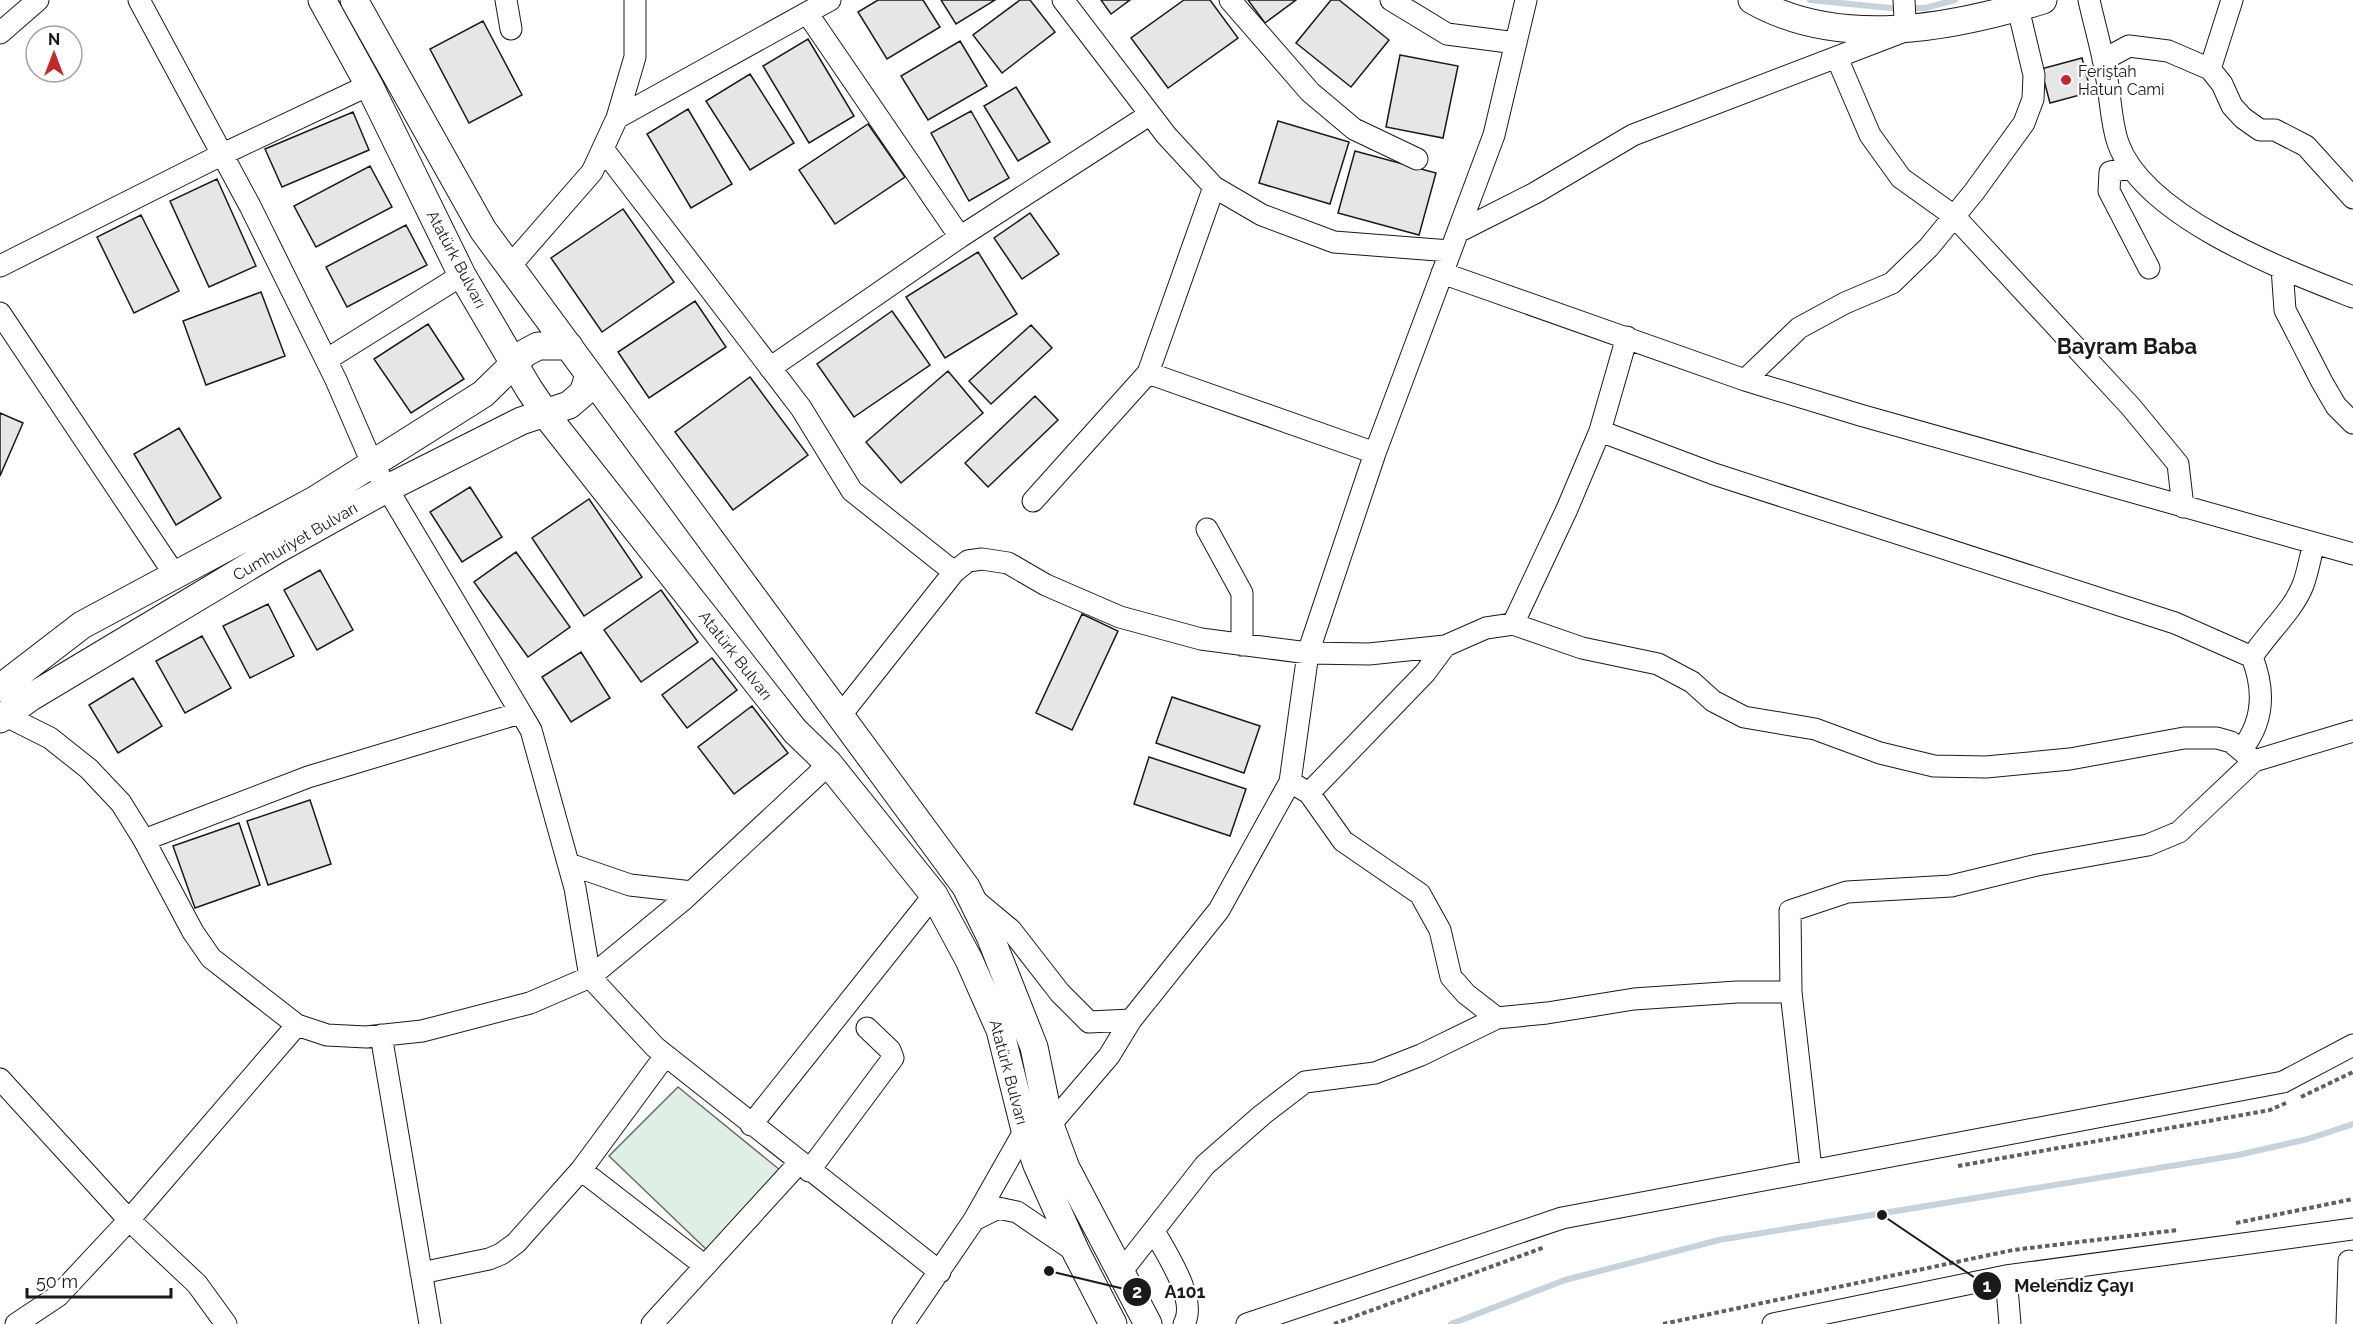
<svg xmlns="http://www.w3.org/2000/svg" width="2353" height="1324" font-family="Raleway,sans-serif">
  <rect width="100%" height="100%" fill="#fff"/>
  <!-- green -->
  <path fill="#e0efe3" stroke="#6a6a6a" stroke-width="1.5" d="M678,1087L780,1170L709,1252L609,1156Z"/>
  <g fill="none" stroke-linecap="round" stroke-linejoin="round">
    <!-- stream -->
    <path stroke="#c6d2dc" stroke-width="6" d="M1810,0L1890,8H1925L1955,0
      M1451,1324L1565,1280L1719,1240L2238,1155L2308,1139L2353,1124"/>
  </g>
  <!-- building -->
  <path fill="#e6e6e6" stroke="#1a1a1a" stroke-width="1.5" d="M878,0H923L940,27L887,59L858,12Z
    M941,0H995L956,24Z
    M1020,0H1030L1055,32L1002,73L973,35Z
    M1101,0H1130L1111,14Z
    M1184,0H1210L1238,38L1168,88L1131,38Z
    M1248,0H1296L1265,23Z
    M1331,0H1339L1389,40L1351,87L1296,43Z
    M483,21L522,95L469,123L430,49Z
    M808,39L854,116L809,143L763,66Z
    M960,41L987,86L928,120L901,76Z
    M1400,55L1458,66L1443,138L1386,127Z
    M2082,58L2091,92L2050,103L2041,69Z
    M750,74L794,143L750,170L706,101Z
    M1016,87L1050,142L1018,161L984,106Z
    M688,109L732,184L691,208L647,134Z
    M971,111L1009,178L969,201L931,133Z
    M353,112L369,150L282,187L265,149Z
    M1278,121L1349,142L1330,204L1259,183Z
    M868,124L905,177L835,224L799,170Z
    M1355,151L1436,173L1419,235L1338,213Z
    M370,166L392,207L316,247L294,206Z
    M217,179L256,266L209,287L170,201Z
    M623,209L674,282L602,332L551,258Z
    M1030,213L1059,254L1022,279L994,238Z
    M141,215L179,291L134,313L97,237Z
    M406,225L427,265L347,307L326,267Z
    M978,252L1017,314L945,358L906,297Z
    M261,292L285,356L206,385L183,321Z
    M695,301L726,347L649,398L618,352Z
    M892,311L930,365L854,417L817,364Z
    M428,324L464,379L411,413L374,359Z
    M1031,325L1052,348L991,404L969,381Z
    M948,371L983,413L901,483L866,442Z
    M750,377L808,455L733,510L675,432Z
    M1035,396L1058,420L988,487L965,463Z
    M0,413L23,423L0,476Z
    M179,428L221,498L176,525L134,454Z
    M470,487L502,537L462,562L430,512Z
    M589,499L642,577L584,616L532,538Z
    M516,552L570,627L528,657L474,582Z
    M320,570L353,630L317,650L284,590Z
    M661,590L698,642L641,682L604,630Z
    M268,604L294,656L250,678L223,626Z
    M1082,614L1118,631L1072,730L1036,713Z
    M202,636L231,688L185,713L156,661Z
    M581,652L610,698L571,722L542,677Z
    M712,658L737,690L687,728L662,695Z
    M133,678L162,726L118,753L89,705Z
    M1172,697L1260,726L1244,773L1156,743Z
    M752,706L788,753L734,794L698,747Z
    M1149,757L1246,789L1230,836L1134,804Z
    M310,800L331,864L268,885L247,821Z
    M239,823L260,885L195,908L173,846Z"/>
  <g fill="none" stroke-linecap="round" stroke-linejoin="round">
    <!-- minor casing -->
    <g stroke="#1a1a1a" stroke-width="23">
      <path id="minor" d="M139,0L250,206L336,380L372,463L531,730L575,888L590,977L655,1047L940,1272
        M506,0L511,29
        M1063,0L1166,135L1214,187L1262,215L1334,242L1450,251
        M1230,0L1310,92L1354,129L1417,159
        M1391,0L1447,34L1516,43
        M2089,0C2095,27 2103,53 2107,80C2111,101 2111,123 2118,143C2144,217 2284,270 2353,297
        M807,13L960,237
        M0,33L38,0
        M1837,58L1870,135L1901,178L1954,216L2131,407L2178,464L2183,507
        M2103,60L2129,46L2168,51L2210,69L2222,84L2232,106L2243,118L2260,130H2275L2306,146L2353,198
        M2210,69L2232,0
        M617,118L830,0
        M603,149L801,408L852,491L954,572
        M2129,168L2110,172L2109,191L2149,268
        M1458,232L1535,193L1633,135L1910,29L1905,19L1904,0
        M0,266L223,154L369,85
        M510,266L592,172L617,118L635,57V0
        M2282,268L2285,310L2322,382L2336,406L2353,423
        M1442,273L1745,380L1860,415L2353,554
        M0,313L175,575
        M326,360L462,275
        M770,368L960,237L1149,115
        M1148,373L1375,453
        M1745,380L1799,328L1845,303L1892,283L1929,247L1974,192L2024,123L2033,99L2034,75L2018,8
        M1600,431L1714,474L2175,623L2252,657C2265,690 2264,722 2241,750
        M1033,501L1148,373L1214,187
        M1207,529L1242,593V645
        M1513,624L1567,509L1600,431L1627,337
        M2252,657C2267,633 2293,611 2303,585C2308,572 2310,557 2314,544
        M0,713L50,738L89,769L121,803L144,840L193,932L211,958L297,1025L129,1220L58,1296L16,1324
        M840,716L954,572L968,561L982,559L1008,563L1046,585L1120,617L1201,639L1308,653L1369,654L1445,646
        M1290,782L1309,793L1425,673L1445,646L1486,628L1513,624L1582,648L1658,664L1692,682L1713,701L1744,717L1815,729L1880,753L1934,766L1986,767L2070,759L2184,738H2217L2231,742L2254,761
        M1309,793L1343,841L1420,894L1440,930L1451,977L1466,994L1497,1018
        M144,840L308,777L520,713
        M569,864L630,885L692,892
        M975,900L1011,930L1060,993L1089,1022L1131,1020
        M1791,992L1811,1169
        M297,1025L327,1035L366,1037L422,1031L530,1003L590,977L682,901L829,764
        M381,1035L430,1324
        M0,1079L129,1220L197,1284L226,1324
        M751,1125L934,895
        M1050,1125L1109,1056L1131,1020L1219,910L1290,782L1308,653L1375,453L1494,135L1526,0
        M581,1170L705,1266
        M809,1171L893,1058L890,1050L867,1028
        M974,1220L998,1208L1017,1212L1076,1252
        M1154,1231C1166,1253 1198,1300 1184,1324
        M1121,1272L1205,1165L1262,1115L1305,1082L1375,1073L1421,1055L1497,1018L1547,1013L1634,999L1737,992H1791L1790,911L1847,892L1951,886L2037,865L2148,845L2179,832L2254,761L2353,731
        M421,1273L489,1259L501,1254L516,1243L581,1170L665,1056
        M2006,1276L2010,1324
        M652,1324L799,1163
        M903,1324L974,1220L1025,1130
        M1247,1324L1562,1218L2283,1082L2353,1045
        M1773,1324L2006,1276L2353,1229
        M2347,1324L2349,1261"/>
    </g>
    <!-- major casing -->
    <g stroke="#1a1a1a" stroke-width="29">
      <path id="major" d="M322,0L369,85L462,275L529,389L550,420L795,731L829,764L934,895L969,960L1000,1030L1025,1130L1037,1165L1076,1252L1113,1324
        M354,0L483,230L966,887L990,936L1034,1047L1050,1125L1066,1168L1148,1324
        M1752,0C1839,50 1952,28 2043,0
        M0,688L82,625L315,500L483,394L525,353L538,346H569
        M0,719L31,697L278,549L386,489L521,421L569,405L583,393L589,375"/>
    </g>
    <!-- path -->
    <path stroke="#5f5f5f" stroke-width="4" stroke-dasharray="4.5 3" stroke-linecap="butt" d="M2301,1097L2353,1072
      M1958,1166L2270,1110L2286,1103
      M2236,1223L2353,1199
      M1334,1324L1545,1247
      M1663,1324L2013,1250L2178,1230"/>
    <!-- minor -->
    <use href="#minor" stroke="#fff" stroke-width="21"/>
    <!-- major -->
    <use href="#major" stroke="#fff" stroke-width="27"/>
  </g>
  <!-- markers -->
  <circle fill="#c62828" stroke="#fff" stroke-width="2" cx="2066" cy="80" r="6"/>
  <g text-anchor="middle" stroke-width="4.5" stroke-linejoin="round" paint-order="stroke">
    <!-- poi labels -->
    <g font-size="16" fill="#1a1a1a" stroke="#fff" text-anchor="start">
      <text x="2078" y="77">Feriştah<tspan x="2078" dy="18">Hatun Cami</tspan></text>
    </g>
    <!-- street labels -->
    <g font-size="16" fill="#1a1a1a" stroke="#fff">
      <text transform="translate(457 259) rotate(62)" y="6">Atatürk Bulvarı</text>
      <text transform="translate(295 541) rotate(-30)" y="6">Cumhuriyet Bulvarı</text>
      <text transform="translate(736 655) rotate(52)" y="6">Atatürk Bulvarı</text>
      <text transform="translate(1009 1072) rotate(75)" y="6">Atatürk Bulvarı</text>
    </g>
    <!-- district labels -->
    <g font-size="22" font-weight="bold" fill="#1a1a1a" stroke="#fff">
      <text x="2127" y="354">Bayram Baba</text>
    </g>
  </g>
  <!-- callouts -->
  <path fill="none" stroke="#1a1a1a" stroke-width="2" d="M1882 1215L1987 1286M1049 1271L1137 1292"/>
  <g fill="#1a1a1a" stroke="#fff" stroke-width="2">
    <circle cx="1882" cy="1215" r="6"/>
    <circle cx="1049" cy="1271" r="6"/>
    <circle cx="1987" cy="1286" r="15"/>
    <circle cx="1137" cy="1292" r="15"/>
  </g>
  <g font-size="18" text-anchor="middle" font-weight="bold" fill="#fff">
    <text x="1987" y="1292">1</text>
    <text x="1137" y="1298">2</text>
  </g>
  <g font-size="18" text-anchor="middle" font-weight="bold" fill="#1a1a1a" stroke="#fff" stroke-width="4.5" stroke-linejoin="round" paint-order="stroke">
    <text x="2074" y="1292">Melendiz Çayı</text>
    <text x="1185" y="1298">A101</text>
  </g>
  <!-- north arrow -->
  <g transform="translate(54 54)"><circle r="28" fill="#ffffff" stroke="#a3a3a3" stroke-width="1.5"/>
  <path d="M0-4.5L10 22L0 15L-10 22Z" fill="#c62828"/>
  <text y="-9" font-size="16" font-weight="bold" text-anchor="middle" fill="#1a1a1a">N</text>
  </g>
  <!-- scale -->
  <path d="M27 1288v9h144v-9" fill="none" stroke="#1a1a1a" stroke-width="3"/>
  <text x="36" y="1288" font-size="18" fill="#1a1a1a" stroke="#ffffff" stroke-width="4.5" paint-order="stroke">50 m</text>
</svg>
